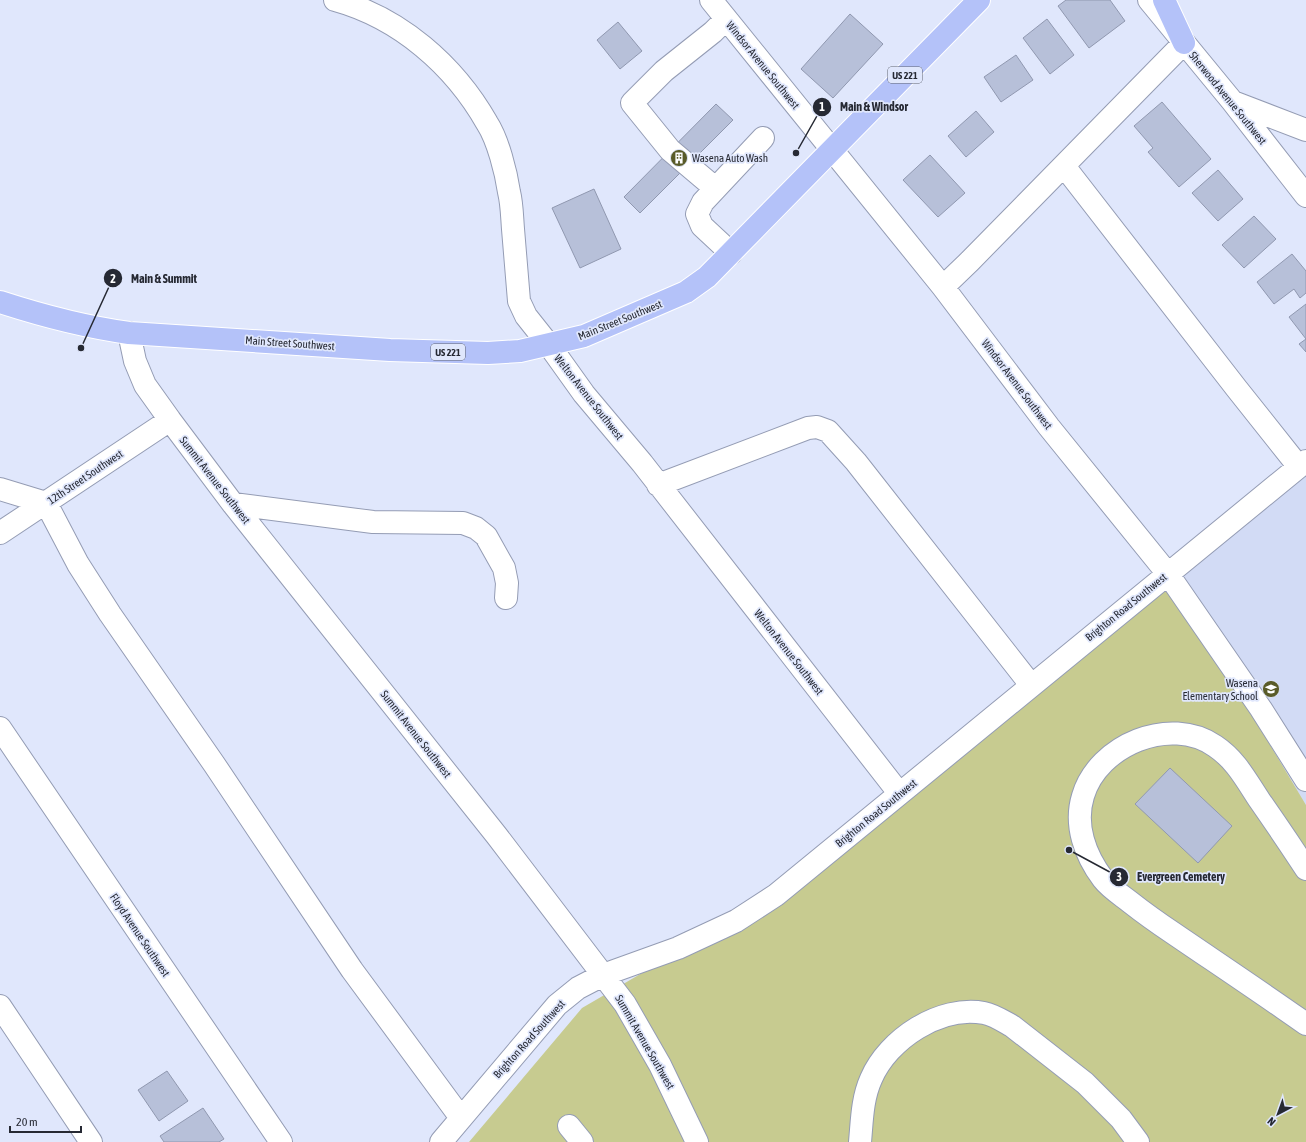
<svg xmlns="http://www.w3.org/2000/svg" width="1306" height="1142" font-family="'Asap Condensed',sans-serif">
  <rect width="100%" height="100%" fill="#e0e7fc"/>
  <!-- built -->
  <path fill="#d2dbf5" d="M1306,462V805L1168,574Z"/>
  <!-- green -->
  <path fill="#c7cb90" d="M1168,574L1306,805V1142H469L582,1008L776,895Z"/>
  <!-- building -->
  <path fill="#b7c0d9" stroke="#9098b0" d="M1066,0H1110L1125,21L1089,48L1058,6Z
    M850,14L883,44L833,98L801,69Z
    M1047,19L1074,55L1050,74L1023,38Z
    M618,22L642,51L620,69L597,40Z
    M1016,55L1033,80L1001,102L984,77Z
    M1162,102L1211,159L1179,187L1148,152L1153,148L1134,126Z
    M716,104L733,120L640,213L624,197Z
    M976,111L994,132L966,157L948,136Z
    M930,155L965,193L938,217L903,180Z
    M1218,170L1243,199L1218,221L1192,193Z
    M594,189L621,249L580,268L552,208Z
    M1254,216L1276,239L1244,268L1222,245Z
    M1292,254L1306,271V293L1300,298L1294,289L1274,304L1257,282Z
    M1306,304V352L1299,344L1306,339L1289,317Z
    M1170,768L1232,826L1198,863L1135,804Z
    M167,1071L188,1101L159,1121L138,1090Z
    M203,1108L224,1139L219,1142H164L160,1136Z"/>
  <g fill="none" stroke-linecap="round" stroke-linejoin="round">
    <!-- minor casing -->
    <g stroke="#949cb4" stroke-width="24">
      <path id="minor" d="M335,0C400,18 454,65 487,123C498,140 506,172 509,192C512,204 512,217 513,229C515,253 517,277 519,301L526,316L549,345L584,394L642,463L899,793
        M711,0L943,287L1049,427L1168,574L1261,709L1306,780
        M1149,0L1232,101L1306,196
        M1233,102L1306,130
        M1064,166L1237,389L1299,467
        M715,188L670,150L632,103L664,71L713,32L726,19
        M731,253L702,226L697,214L703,202L763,138
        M943,287L970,261L1184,43
        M129,333L135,361L145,385L170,420L233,504L497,836L625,1004L660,1065L697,1142
        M658,485L808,428L817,427L828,431L856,462L1031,685
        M0,489L46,503L78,564L110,614L214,764L352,970L461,1118
        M233,504L373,522L463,523L476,528L486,536L504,568L507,583L506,598
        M0,533L170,420
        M0,728L281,1142
        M1306,869C1291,846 1276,824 1260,801C1246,780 1236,760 1215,746C1170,715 1098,745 1083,796C1074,825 1085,855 1103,879C1110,888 1121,895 1130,902C1144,913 1158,923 1173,933C1217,963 1262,993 1306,1024
        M0,1006L91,1142
        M569,1126L582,1142
        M441,1142L557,1005L578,988L603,975L678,948L736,921L776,895L1306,461
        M860,1142C862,1121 862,1099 871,1079C888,1039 940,1005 984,1013C994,1015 1003,1021 1012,1026L1085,1083L1121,1119L1138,1142"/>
    </g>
    <!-- major casing -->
    <g stroke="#fff" stroke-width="24">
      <path id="major" d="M1164,0L1184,43
        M0,302C43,316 85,327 129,333L390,350L488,353L520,351L584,336L686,292L707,277L979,0"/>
    </g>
    <!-- minor -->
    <use href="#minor" stroke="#fff" stroke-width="22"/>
    <!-- major -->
    <use href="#major" stroke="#b4c2f9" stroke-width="22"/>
  </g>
  <!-- icons -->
  <defs>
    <g id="building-disc" transform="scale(0.9)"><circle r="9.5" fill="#595b28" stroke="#e0e7fc"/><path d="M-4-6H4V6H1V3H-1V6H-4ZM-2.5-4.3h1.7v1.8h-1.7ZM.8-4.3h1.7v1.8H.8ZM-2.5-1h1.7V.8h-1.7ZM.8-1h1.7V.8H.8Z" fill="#fff"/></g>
    <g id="school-disc" transform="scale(0.9)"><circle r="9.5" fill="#595b28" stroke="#e0e7fc"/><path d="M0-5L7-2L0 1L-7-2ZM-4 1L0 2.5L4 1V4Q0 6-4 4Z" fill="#fff"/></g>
  </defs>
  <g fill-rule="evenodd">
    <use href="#building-disc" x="679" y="158"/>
    <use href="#school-disc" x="1271" y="689"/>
  </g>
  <g text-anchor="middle" stroke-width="3.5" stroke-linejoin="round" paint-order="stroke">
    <!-- shield labels -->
    <g fill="#e0e7fc" stroke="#5e626f" stroke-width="1">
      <rect x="888" y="67" width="34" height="16" rx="3"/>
      <rect x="431" y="344" width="34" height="16" rx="3"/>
    </g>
    <g font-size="10" font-weight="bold" fill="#262933">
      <text x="905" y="79">US 221</text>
      <text x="448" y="356">US 221</text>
    </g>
    <!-- street labels -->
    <g font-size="11" fill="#262933" stroke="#e0e7fc">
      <text transform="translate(763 65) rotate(51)" y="4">Windsor Avenue Southwest</text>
      <text transform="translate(1228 98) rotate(51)" y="4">Sherwood Avenue Southwest</text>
      <text transform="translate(620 320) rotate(-22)" y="4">Main Street Southwest</text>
      <text transform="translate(290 343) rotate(4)" y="4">Main Street Southwest</text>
      <text transform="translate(1017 384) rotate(53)" y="4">Windsor Avenue Southwest</text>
      <text transform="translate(589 397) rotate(52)" y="4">Welton Avenue Southwest</text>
      <text transform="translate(85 477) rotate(-34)" y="4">12th Street Southwest</text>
      <text transform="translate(215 480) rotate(52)" y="4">Summit Avenue Southwest</text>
      <text transform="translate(1126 607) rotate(-39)" y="4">Brighton Road Southwest</text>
      <text transform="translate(789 652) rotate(52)" y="4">Welton Avenue Southwest</text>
      <text transform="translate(416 734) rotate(52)" y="4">Summit Avenue Southwest</text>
      <text transform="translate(876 813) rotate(-39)" y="4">Brighton Road Southwest</text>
      <text transform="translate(140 935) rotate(56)" y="4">Floyd Avenue Southwest</text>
      <text transform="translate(529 1039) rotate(-48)" y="4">Brighton Road Southwest</text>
      <text transform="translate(645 1042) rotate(60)" y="4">Summit Avenue Southwest</text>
    </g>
    <!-- poi labels -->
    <g font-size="11" fill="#262933" stroke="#e0e7fc" text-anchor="start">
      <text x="692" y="162">Wasena Auto Wash</text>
      <text x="1258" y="687" text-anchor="end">Wasena<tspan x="1258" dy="13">Elementary School</tspan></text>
    </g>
  </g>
  <!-- callouts -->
  <path fill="none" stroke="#262933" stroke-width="1.5" d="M796 153L822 107M81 348L113 278M1069 850L1119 877"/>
  <g fill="#262933" stroke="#e0e7fc" stroke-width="1.5">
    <circle cx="796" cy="153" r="4"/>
    <circle cx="81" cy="348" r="4"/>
    <circle cx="1069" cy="850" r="4"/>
    <circle cx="822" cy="107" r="10"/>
    <circle cx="113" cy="278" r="10"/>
    <circle cx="1119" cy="877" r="10"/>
  </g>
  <g font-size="12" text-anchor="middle" font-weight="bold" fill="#fff">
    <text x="822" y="111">1</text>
    <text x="113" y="283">2</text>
    <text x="1119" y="881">3</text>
  </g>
  <g font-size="12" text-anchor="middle" font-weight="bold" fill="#262933" stroke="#e0e7fc" stroke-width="3.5" stroke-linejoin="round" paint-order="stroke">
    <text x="874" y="111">Main &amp; Windsor</text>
    <text x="164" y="283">Main &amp; Summit</text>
    <text x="1181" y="881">Evergreen Cemetery</text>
  </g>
  <!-- north arrow -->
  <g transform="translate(1278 1114) rotate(221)" stroke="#e0e7fc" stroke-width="3" paint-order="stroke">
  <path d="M0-3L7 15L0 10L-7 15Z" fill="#262933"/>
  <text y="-6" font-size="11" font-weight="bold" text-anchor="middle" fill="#262933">N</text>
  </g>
  <!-- scale -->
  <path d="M10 1126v6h71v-6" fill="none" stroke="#262933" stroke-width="2"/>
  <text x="16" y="1126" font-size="12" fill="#262933" stroke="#e0e7fc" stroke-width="3" paint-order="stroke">20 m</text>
</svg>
